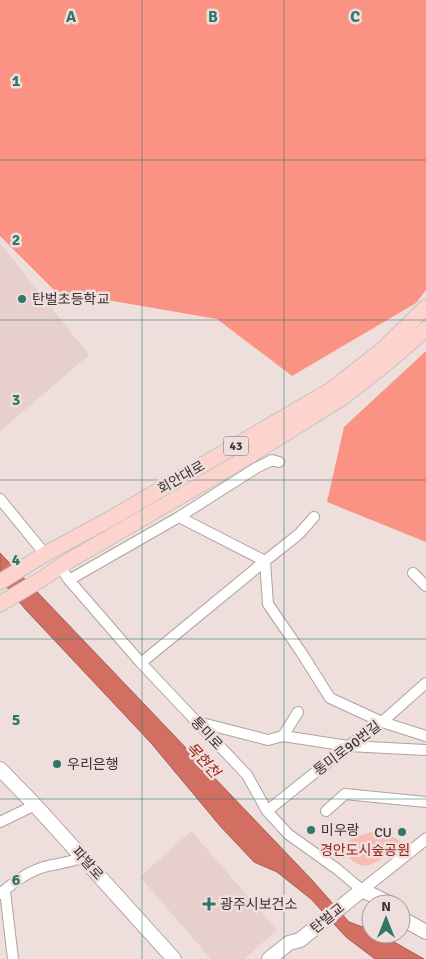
<svg xmlns="http://www.w3.org/2000/svg" width="426" height="959" font-family="Signika,'Noto Sans KR',sans-serif">
  <rect width="100%" height="100%" fill="#eededc"/>
  <!-- built -->
  <path fill="#e7cfcb" d="M0,243L89,355L0,431Z
    M191,831L277,930L244,959H211L140,877Z"/>
  <!-- green -->
  <path fill="#f7bbb2" d="M381,829L401,842C390,851 371,873 356,863C350,860 346,853 341,849L352,838Z"/>
  <!-- forest -->
  <path fill="#fa9384" d="M0,0H426V290L416,303L292,376L217,319L55,291L0,236Z
    M426,351V542L327,502L344,427Z"/>
  <!-- water -->
  <path fill="#d36f62" stroke="#a55d54" d="M0,553L312,880L349,922L371,930V934H380L424,959H375L346,937L311,899L277,872L254,862L221,827L151,743L26,610L0,579Z"/>
  <g fill="none" stroke-linecap="round" stroke-linejoin="round">
    <!-- minor casing -->
    <g stroke="#b1a2a0" stroke-width="12">
      <path id="minor" d="M0,499L45,554
        M179,517L265,561L268,604L301,652L330,698L382,722L426,736
        M60,566L69,580L141,663L247,775L267,811L288,834L337,869L362,890
        M413,573L426,586
        M69,580L179,517L256,468L272,460L279,462
        M141,663L265,561L299,534L314,517
        M198,722L268,740L283,736L348,746L426,750
        M283,736L298,712
        M267,811L348,746L382,722L426,683
        M326,811L345,794L426,802
        M0,822L35,805
        M5,891L13,959
        M0,894C13,883 27,872 44,867C58,863 69,863 83,857"/>
    </g>
    <!-- tertiary casing -->
    <g stroke="#b1a2a0" stroke-width="13">
      <path id="tertiary" d="M362,890L426,839"/>
    </g>
    <!-- secondary casing -->
    <g stroke="#b1a2a0" stroke-width="16">
      <path id="secondary" d="M0,769L35,805L174,959
        M362,890L391,904
        M401,918L426,932
        M269,959L289,943L300,940L362,890"/>
    </g>
    <!-- primary casing -->
    <g stroke="#c4c2c2" stroke-width="17">
      <path id="primary" d="M0,582L45,554L110,519L331,390L381,351L426,307
        M0,604L45,577L60,566L236,464L342,398L382,367L426,329"/>
    </g>
    <!-- minor -->
    <use href="#minor" stroke="#fff" stroke-width="10"/>
    <!-- tertiary -->
    <use href="#tertiary" stroke="#fff" stroke-width="11"/>
    <!-- secondary -->
    <use href="#secondary" stroke="#fff" stroke-width="14"/>
    <!-- primary -->
    <use href="#primary" stroke="#fdd4cd" stroke-width="15"/>
  </g>
  <!-- grid -->
  <path fill="none" stroke="#32766a" stroke-width="1" stroke-opacity="0.55" d="M142,0V959M284,0V959M0,160H426M0,320H426M0,480H426M0,639H426M0,799H426"/>
  <!-- markers -->
  <g fill="#32766a" stroke="#eededc" stroke-width="2">
    <circle cx="22" cy="299" r="5"/>
    <circle cx="57" cy="764" r="5"/>
    <circle cx="311" cy="830" r="5"/>
    <circle cx="402" cy="832" r="5"/>
    <path d="M206.5 896.5h5v5h5v5h-5v5h-5v-5h-5v-5h5z"/>
  </g>
  <g text-anchor="middle" stroke-width="5" stroke-linejoin="round" paint-order="stroke">
    <!-- shield labels -->
    <rect fill="#eededc" stroke="#6f6665" stroke-width="1" x="223.5" y="436.5" width="25" height="19" rx="4"/>
    <g font-size="12" font-weight="bold" fill="#393332">
      <text x="236" y="450">43</text>
    </g>
    <!-- poi labels -->
    <g font-size="14" fill="#393332" stroke="#eededc" text-anchor="start">
      <text x="32" y="304">탄벌초등학교</text>
      <text x="67" y="769">우리은행</text>
      <text x="321" y="835">미우랑</text>
      <text x="392" y="837" text-anchor="end">CU</text>
      <text x="220" y="909">광주시보건소</text>
    </g>
    <!-- street labels -->
    <g font-size="14" fill="#393332" stroke="#eededc">
      <text transform="translate(181 477) rotate(-30)" y="5">회안대로</text>
      <text transform="translate(207 733) rotate(47)" y="5">통미로</text>
      <text transform="translate(347 748) rotate(-37)" y="5">통미로90번길</text>
      <text transform="translate(88 863) rotate(48)" y="5">파발로</text>
      <text transform="translate(327 918) rotate(-39)" y="5">탄벌교</text>
    </g>
    <!-- park labels -->
    <g font-size="14" fill="#992018" stroke="#eededc">
      <text x="365" y="855">경안도시숲공원</text>
    </g>
    <!-- water labels -->
    <g font-size="15" font-style="italic" fill="#9c241b" stroke="#eededc">
      <text transform="translate(203 760) rotate(47)" y="5">목현천</text>
    </g>
  </g>
  <g font-size="16" text-anchor="middle" font-weight="bold" fill="#32766a" stroke="#eededc" stroke-width="5" stroke-linejoin="round" paint-order="stroke">
    <text x="71" y="22">A</text>
    <text x="213" y="22">B</text>
    <text x="355" y="22">C</text>
    <text x="16" y="86">1</text>
    <text x="16" y="245">2</text>
    <text x="16" y="405">3</text>
    <text x="16" y="565">4</text>
    <text x="16" y="725">5</text>
    <text x="16" y="885">6</text>
  </g>
  <!-- north arrow -->
  <g transform="translate(386 919)"><circle r="24" fill="#eededc" stroke="#a69a98"/>
  <path d="M0-4L9 19L0 12L-9 19Z" fill="#32766a"/>
  <text y="-8" font-size="14" font-weight="bold" text-anchor="middle" fill="#393332">N</text>
  </g>
</svg>
